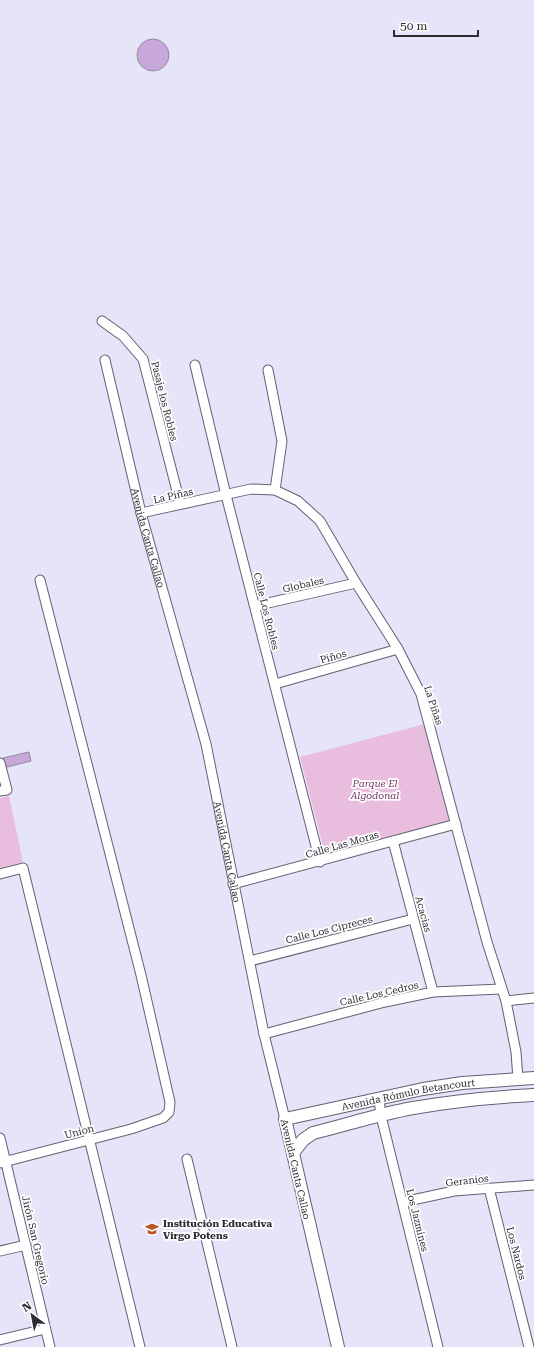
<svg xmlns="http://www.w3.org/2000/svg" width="534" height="1347" font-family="'Roboto Serif',serif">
  <rect width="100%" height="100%" fill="#e6e4f9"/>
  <!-- park -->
  <path fill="#e9bdde" d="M425,724L450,821L325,854L300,757Z
    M9,796L23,862L0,868V798Z"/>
  <!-- building -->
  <path fill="#c8a8db" stroke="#948a9b" d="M137 55a16 16 0 1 1 32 0a16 16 0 1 1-32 0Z
    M29,752L31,761L7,767L3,758Z"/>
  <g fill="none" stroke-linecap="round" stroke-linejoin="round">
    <!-- minor casing -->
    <g stroke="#626173" stroke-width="11">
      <g id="minor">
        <path d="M102,321L123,336L143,359L180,503"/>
        <path id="s1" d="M105,360L141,513L206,744L264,1034L285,1119"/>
        <path d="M195,365L226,495L320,862"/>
        <path d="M268,370L282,441L275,490"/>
        <path d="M141,513L251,489L275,490L298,501L320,521L356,583L398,649L421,694L487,942L506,1001L516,1052L518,1079"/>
        <path d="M255,606L356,583"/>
        <path d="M275,684L398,649"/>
        <path d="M0,763L7,790L0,791"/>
        <path d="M393,841L433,992"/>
        <path d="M0,874L23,868L140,1347"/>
        <path d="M233,884L456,824"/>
        <path d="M250,961L413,919"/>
        <path d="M506,1001L534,998"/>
        <path d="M264,1034L385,1002L433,992L501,989"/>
        <path d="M379,1099L381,1116L438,1347"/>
        <path d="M0,1138L50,1347"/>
        <path d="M187,1159L232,1347"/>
        <path d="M0,1163L131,1129L163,1118L169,1112L170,1102L141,975L40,580"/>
        <path d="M489,1188L529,1347"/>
        <path d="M403,1202L454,1191L534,1185"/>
        <path d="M0,1251L26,1245"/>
        <path d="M0,1340L45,1329"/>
      </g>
    </g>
    <!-- tertiary casing -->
    <g stroke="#626173" stroke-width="14">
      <g id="tertiary">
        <path d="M293,1153L303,1140L313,1133C346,1125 379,1114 413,1108C453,1101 494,1097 534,1095"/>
        <path id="s2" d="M338,1347L285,1119L423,1089L462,1083L534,1078"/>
      </g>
    </g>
    <!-- minor -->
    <use href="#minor" stroke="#fff" stroke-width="9"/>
    <!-- tertiary -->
    <use href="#tertiary" stroke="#fff" stroke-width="12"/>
  </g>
  <!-- icons -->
  <defs>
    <g id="school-bare" transform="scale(1.08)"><path d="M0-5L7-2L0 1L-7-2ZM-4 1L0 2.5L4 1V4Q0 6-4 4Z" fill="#b95524" stroke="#fff" stroke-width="2.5" paint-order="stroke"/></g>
  </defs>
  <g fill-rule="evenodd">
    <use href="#school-bare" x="152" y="1229"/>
  </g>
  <g text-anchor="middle" stroke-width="3.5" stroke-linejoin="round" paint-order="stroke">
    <!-- street labels -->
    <g font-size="10" fill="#2c2c34" stroke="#fff">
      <text transform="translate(165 401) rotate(76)" y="4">Pasaje los Robles</text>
      <text transform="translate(173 495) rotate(-13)" y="4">La Piñas</text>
      <text dy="4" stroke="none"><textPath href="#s1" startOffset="183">Avenida Canta Callao</textPath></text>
      <text transform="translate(303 584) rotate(-13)" y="4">Globales</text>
      <text transform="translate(267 611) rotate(76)" y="4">Calle Los Robles</text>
      <text transform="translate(333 656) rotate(-16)" y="4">Piños</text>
      <text transform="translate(434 705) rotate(72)" y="4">La Piñas</text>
      <text transform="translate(342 844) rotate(-16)" y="4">Calle Las Moras</text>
      <text dy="4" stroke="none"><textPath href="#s1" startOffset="507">Avenida Canta Callao</textPath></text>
      <text transform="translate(424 914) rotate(75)" y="4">Acacias</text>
      <text transform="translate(329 929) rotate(-14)" y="4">Calle Los Cipreces</text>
      <text transform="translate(379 993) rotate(-13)" y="4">Calle Los Cedros</text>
      <text dy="4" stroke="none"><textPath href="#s2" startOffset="360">Avenida Rómulo Betancourt</textPath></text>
      <text transform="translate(79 1131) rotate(-15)" y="4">Union</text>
      <text transform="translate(296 1169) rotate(77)" y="4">Avenida Canta Callao</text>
      <text transform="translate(467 1180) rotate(-7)" y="4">Geranios</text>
      <text transform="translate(418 1220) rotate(76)" y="4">Los Jazmines</text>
      <text transform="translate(36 1240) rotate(77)" y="4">Jirón San Gregorio</text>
      <text transform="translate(517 1253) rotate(76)" y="4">Los Nardos</text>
    </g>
    <!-- park labels -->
    <g font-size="10" font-style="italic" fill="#713365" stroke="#fff">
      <text x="375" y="787">Parque El<tspan x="375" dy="12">Algodonal</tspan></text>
    </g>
    <!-- poi labels -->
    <g font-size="10" font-weight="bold" fill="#2c2c34" stroke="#fff" text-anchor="start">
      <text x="163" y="1227">Institución Educativa<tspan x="163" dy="12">Virgo Potens</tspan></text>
    </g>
  </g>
  <!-- north arrow -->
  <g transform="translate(32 1315) rotate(328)" stroke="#ffffff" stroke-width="3" paint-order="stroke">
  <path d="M0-3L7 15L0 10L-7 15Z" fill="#2c2c34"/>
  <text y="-6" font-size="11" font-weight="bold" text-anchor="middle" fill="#2c2c34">N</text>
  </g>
  <!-- scale -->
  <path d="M394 30v6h84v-6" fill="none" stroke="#2c2c34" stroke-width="2"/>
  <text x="400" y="30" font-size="12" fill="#2c2c34" stroke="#ffffff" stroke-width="3" paint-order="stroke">50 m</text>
</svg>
